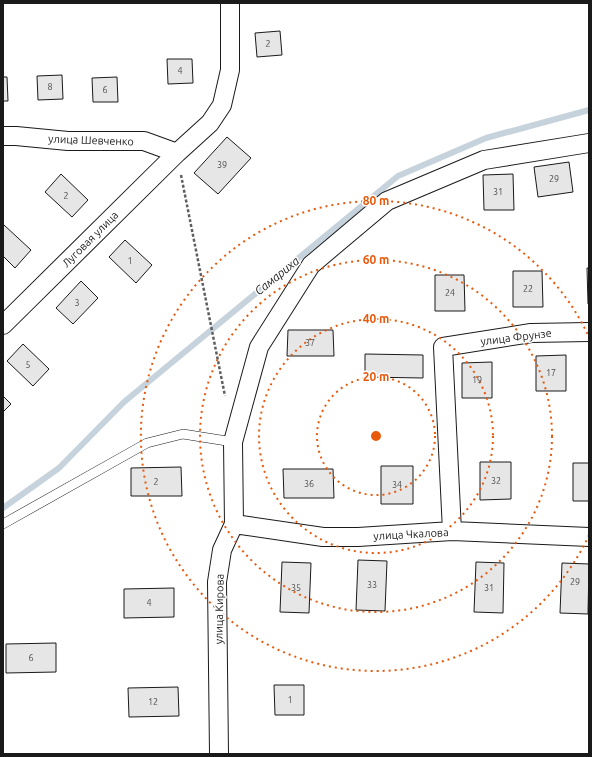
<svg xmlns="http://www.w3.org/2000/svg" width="592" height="757" font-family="Ubuntu,sans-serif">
  <rect width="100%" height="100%" fill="#fff"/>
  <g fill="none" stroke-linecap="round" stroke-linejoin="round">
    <!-- stream -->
    <path stroke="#c6d2dc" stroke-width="6" d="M3,508L59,468L124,402L398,176L486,138L589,110"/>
  </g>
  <!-- building -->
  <path fill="#e6e6e6" stroke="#1a1a1a" d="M280,31L282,55L257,57L255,33Z
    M167,59H192L193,83L168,84Z
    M62,75L63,99L38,100L37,76Z
    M3,77H7L8,101H3Z
    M117,77L118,102H93L92,78Z
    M227,137L251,158L218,194L194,173Z
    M569,162L573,192L538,197L534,167Z
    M61,174L88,200L72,217L45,192Z
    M513,174L514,210H484L483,175Z
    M4,225L31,250L15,268L3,256V227Z
    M125,240L152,265L136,283L109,257Z
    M587,268H589V304H588Z
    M513,271H542L543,307H513Z
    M435,275H464L465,311H435Z
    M81,281L98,298L73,324L56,308Z
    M288,330H333L334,356H287Z
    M23,344L49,369L33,386L7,361Z
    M365,354L423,355V378L365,377Z
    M566,355V391H536V356Z
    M492,362V398H462V363Z
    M3,396L11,404L3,412Z
    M480,462H511V499L480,500Z
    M573,463H589V501H573Z
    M381,466H413V504H381Z
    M181,467L182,496H131V468Z
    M283,469H333L334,498H284Z
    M358,560L387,561L385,611L356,610Z
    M282,562L311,563L309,613L280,612Z
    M476,562L504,563L503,613L474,612Z
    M562,563L589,564L588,614L560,613Z
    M174,588V617L124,618V589Z
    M56,643V672L6,673V644Z
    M274,685H304V715H275Z
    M178,687L179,716L129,717L128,688Z"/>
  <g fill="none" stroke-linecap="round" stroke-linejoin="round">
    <!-- lane casing -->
    <g stroke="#1a1a1a" stroke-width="10">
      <path id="lane" d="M3,524L147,443L183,434L233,442"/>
    </g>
    <!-- street casing -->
    <g stroke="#1a1a1a" stroke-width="20">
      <path id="street" d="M3,136H16L68,141H144L177,153
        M3,325L177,153L210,123L222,105L230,70V3
        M234,524L323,537H358L452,531L589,537
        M452,531L443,347L531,333L589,332
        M219,754L217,582L222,550L234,524L233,442L259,347L311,265L387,201L484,160L589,143"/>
    </g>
    <!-- path -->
    <path stroke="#5f5f5f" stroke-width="2.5" stroke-dasharray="3 2" stroke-linecap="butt" d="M181,175L225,396"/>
    <!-- lane -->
    <use href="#lane" stroke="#fff" stroke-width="9"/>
    <!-- street -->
    <use href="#street" stroke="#fff" stroke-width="18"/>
  </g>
  <!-- distance rings -->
  <g fill="none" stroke="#e8590c" stroke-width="2" stroke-dasharray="2 4">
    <circle cx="376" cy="436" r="59"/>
    <circle cx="376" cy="436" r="117"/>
    <circle cx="376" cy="436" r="176"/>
    <path d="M589 535A235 235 0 1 1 589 337"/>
  </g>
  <g text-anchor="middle" stroke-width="3" stroke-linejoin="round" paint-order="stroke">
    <!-- number labels -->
    <g font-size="9" fill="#4d4d4d">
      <text x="268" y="47">2</text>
      <text x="180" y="74">4</text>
      <text x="50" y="90">8</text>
      <text x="105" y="93">6</text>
      <text x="222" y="168">39</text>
      <text x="554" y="182">29</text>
      <text x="498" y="195">31</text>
      <text x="66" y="199">2</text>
      <text x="130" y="264">1</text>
      <text x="528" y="292">22</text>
      <text x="450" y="296">24</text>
      <text x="77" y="306">3</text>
      <text x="310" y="346">37</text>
      <text x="28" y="368">5</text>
      <text x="551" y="376">17</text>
      <text x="477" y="383">19</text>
      <text x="496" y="484">32</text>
      <text x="156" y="485">2</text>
      <text x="309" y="487">36</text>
      <text x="397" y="488">34</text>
      <text x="575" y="585">29</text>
      <text x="372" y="588">33</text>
      <text x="296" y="591">35</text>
      <text x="489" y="591">31</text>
      <text x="149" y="606">4</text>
      <text x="31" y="661">6</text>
      <text x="290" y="703">1</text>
      <text x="153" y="705">12</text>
    </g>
    <!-- street labels -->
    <g font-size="11" fill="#1a1a1a" stroke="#fff">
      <text transform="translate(91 140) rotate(2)" y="4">улица Шевченко</text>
      <text transform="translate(90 239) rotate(-45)" y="4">Луговая улица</text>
      <text transform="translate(516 337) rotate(-7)" y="4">улица Фрунзе</text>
      <text transform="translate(411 534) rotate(-3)" y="4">улица Чкалова</text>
      <text transform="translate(219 609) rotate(-89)" y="4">улица Кирова</text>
    </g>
    <!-- water labels -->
    <g font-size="12" font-style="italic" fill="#1a1a1a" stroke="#fff">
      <text transform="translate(277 276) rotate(-39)" y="4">Самариха</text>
    </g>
  </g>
  <circle cx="376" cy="436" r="6" fill="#e8590c" stroke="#fff" stroke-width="2"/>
  <g font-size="12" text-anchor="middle" font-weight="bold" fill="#e8590c" stroke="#fff" stroke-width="3" stroke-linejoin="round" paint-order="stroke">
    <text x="376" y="205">80 m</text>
    <text x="376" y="264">60 m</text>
    <text x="376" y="323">40 m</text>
    <text x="376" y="381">20 m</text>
  </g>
  <!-- border -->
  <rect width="592" height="757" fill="none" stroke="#1a1a1a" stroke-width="8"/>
</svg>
